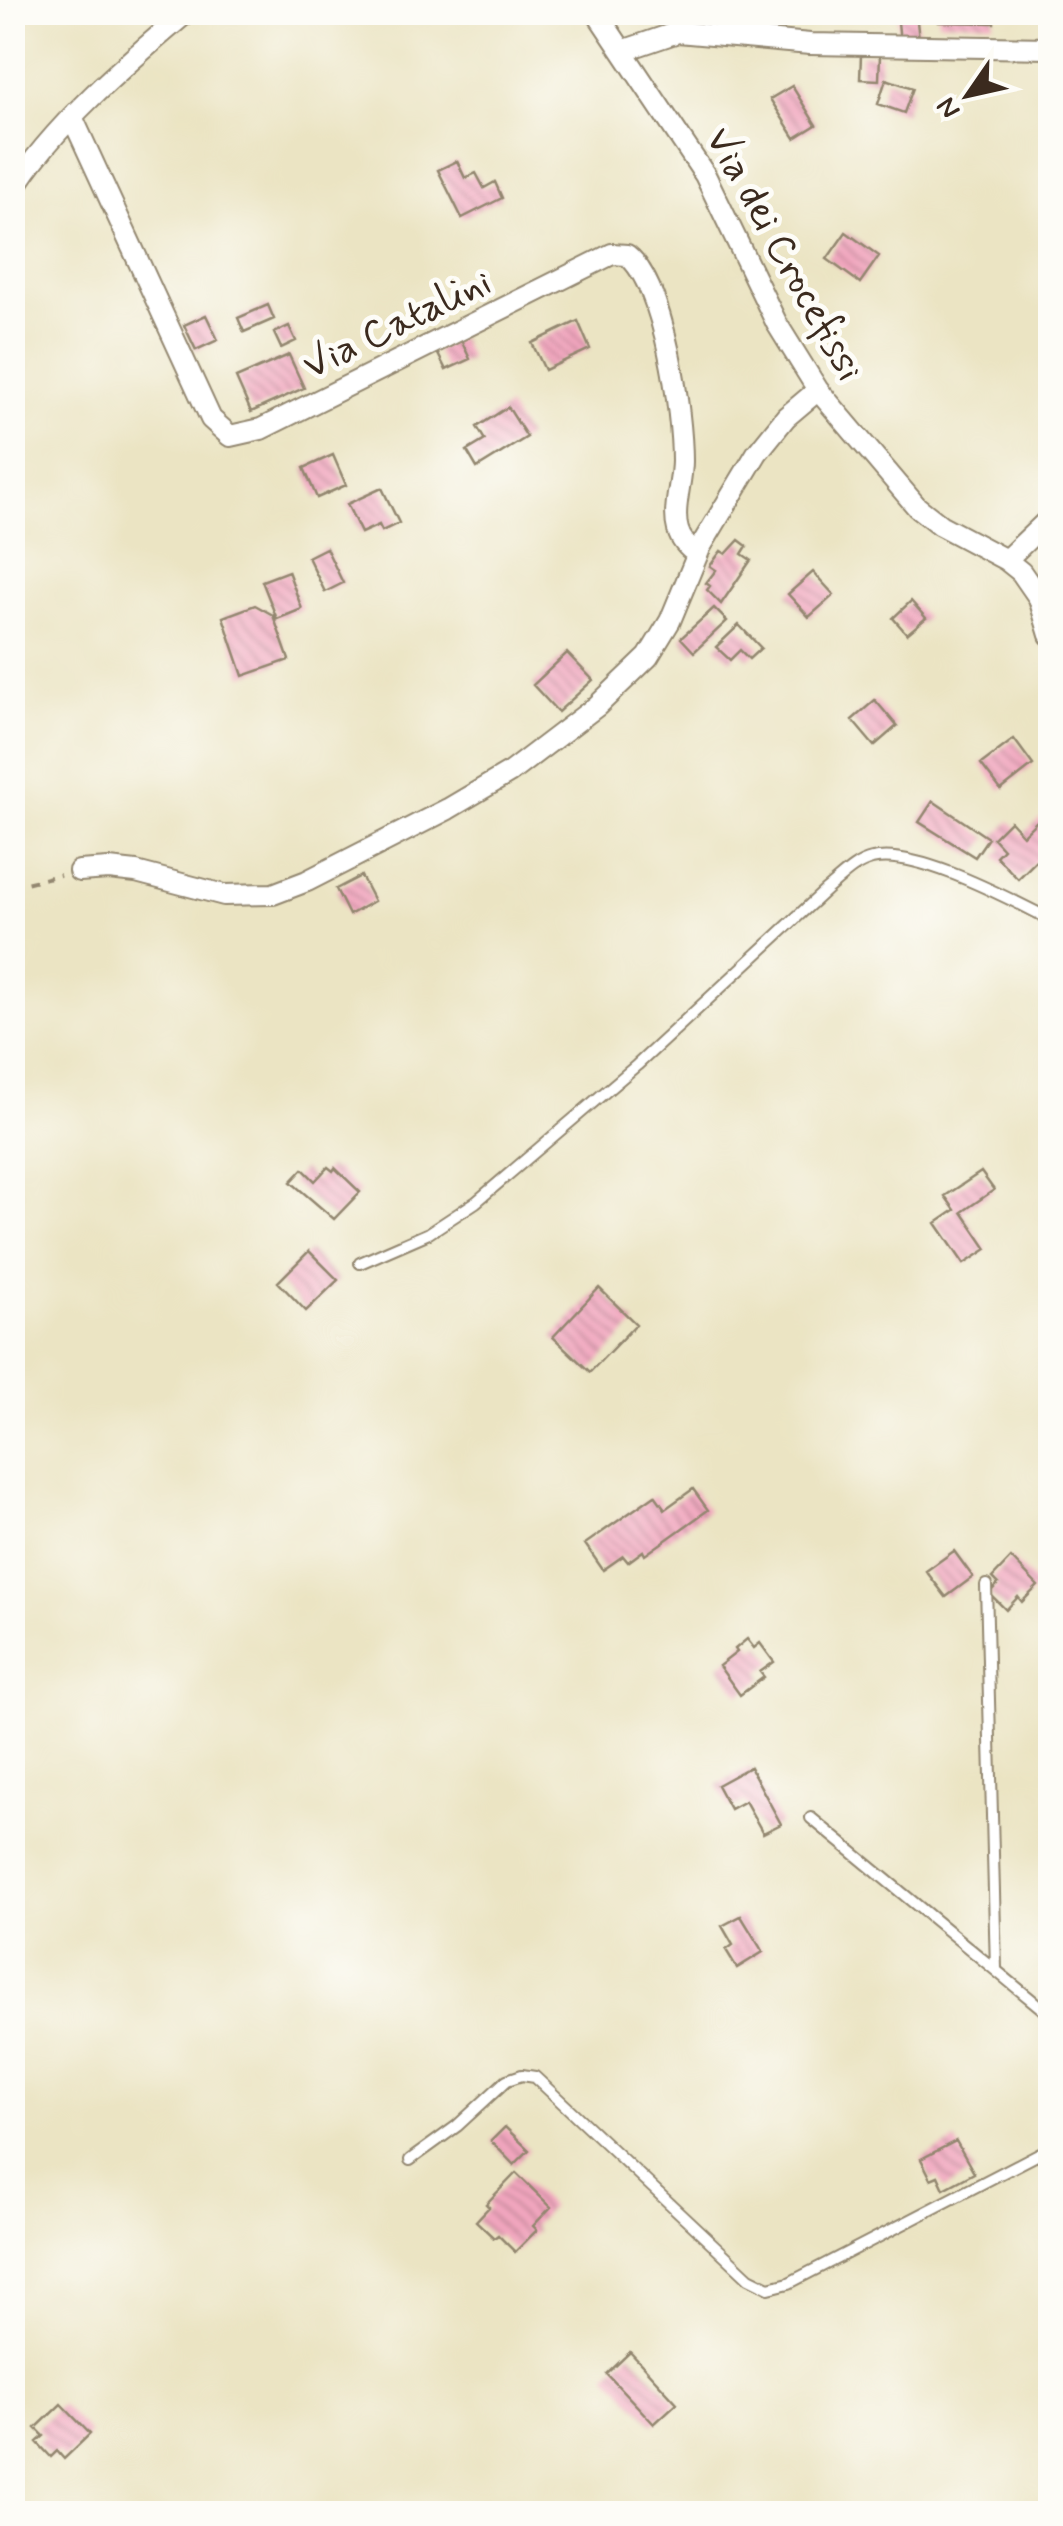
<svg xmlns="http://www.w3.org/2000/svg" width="1063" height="2526" font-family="Mynerve,sans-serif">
  <defs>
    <pattern id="building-back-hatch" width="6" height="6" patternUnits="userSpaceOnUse" patternTransform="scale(2.5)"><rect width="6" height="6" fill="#f1a6be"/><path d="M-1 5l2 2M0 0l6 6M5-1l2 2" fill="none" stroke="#c4879a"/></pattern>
  </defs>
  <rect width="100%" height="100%" fill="#fdfcf7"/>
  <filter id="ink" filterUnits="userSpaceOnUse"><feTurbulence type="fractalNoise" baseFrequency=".01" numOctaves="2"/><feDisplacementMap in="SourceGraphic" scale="20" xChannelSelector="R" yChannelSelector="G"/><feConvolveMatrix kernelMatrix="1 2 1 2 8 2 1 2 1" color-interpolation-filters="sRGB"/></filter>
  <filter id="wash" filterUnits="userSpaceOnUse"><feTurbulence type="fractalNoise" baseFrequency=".0048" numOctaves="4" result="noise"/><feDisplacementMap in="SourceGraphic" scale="40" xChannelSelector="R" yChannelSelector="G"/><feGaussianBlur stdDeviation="2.25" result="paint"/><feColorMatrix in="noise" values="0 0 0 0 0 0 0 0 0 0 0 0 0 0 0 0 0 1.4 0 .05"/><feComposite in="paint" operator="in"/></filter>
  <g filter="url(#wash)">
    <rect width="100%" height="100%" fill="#ebe4c3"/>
    <g id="blocks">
      <!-- building -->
      <path fill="url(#building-back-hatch)" d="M897,12H916L919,40L900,42Z
        M939,12H994V23L938,22Z
        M861,55H880L879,80L860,79Z
        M886,79L913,88L904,113L878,104Z
        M792,86L816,125L795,138L770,99Z
        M457,161L465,178L476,173L484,188L495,182L502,198L462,218L438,170Z
        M846,232L879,256L860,283L827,259Z
        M268,305L274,319L244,332L238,318Z
        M206,315L218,340L196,350L184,325Z
        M578,321L590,349L545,370L532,343Z
        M289,326L296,341L281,348L274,333Z
        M460,338L470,359L446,370L436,350Z
        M289,355L304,388L251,412L236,378Z
        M508,407L527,437L477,468L467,451L485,440L477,427Z
        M333,455L346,485L317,498L304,468Z
        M382,488L399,523L382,531L379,525L361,533L347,504Z
        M739,540L747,546L742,554L751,560L721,604L707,590L710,586L706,583L716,570L710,566L721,551L726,554Z
        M326,548L343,583L325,592L308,557Z
        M288,571L302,609L277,619L262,581Z
        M813,572L834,595L809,617L788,594Z
        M911,601L926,618L907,634L893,618Z
        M255,605L273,615L289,660L243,676L223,617Z
        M714,608L727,621L694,652L681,638Z
        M739,625L761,648L749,659L740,650L730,660L716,647Z
        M567,653L593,680L558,712L533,685Z
        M875,700L897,726L874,746L852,720Z
        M1014,739L1033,765L1001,790L981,764Z
        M933,801L988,838L975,857L919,822Z
        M1040,818L1050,829V847L1018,879L996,856L1003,849L993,838L1010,821L1023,835Z
        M361,876L374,901L349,915L336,889Z
        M328,1167L333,1171L335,1168L360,1192L334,1219L291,1182L303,1169L315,1181Z
        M981,1172L994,1190L962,1212L987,1249L964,1264L936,1223L955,1210L945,1196Z
        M309,1251L338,1280L306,1311L278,1282Z
        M599,1288L636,1324L590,1372L553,1337Z
        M693,1489L708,1510L645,1555L643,1551L628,1562L623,1556L603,1570L585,1544L655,1495L665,1509Z
        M954,1551L973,1577L946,1597L926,1571Z
        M1011,1558L1038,1586L1022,1602L1018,1597L1006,1610L989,1593L998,1584L992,1578Z
        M747,1639L754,1648L760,1643L774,1662L760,1672L764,1677L740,1695L719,1666L737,1652L735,1649Z
        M750,1767L781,1824L763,1833L745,1801L730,1809L717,1785Z
        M741,1916L763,1952L737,1968L726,1950L733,1945L722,1926Z
        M505,2127L529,2150L514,2165L491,2141Z
        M956,2141L974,2173L944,2189L938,2176L931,2179L921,2159Z
        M516,2173L551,2207L533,2226L537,2230L515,2252L498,2235L494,2238L476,2221L489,2207L486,2204Z
        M630,2352L677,2403L654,2424L607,2374Z
        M61,2404L90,2434L64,2459L57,2451L51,2457L37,2442L44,2436L36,2428Z"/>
    </g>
  </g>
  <g filter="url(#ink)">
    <use href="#blocks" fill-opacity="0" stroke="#938770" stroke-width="2.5"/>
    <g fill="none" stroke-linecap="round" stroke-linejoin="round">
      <!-- service casing -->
      <g stroke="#938770" stroke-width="14">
        <path id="service" d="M360,1263L429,1233L476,1202L637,1065L826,890C840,879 854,863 872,859C916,848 1009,899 1050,919
          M986,1585L996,1969
          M811,1818L1050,2015
          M410,2160L457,2126L507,2080L522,2075L535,2077L749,2278L769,2288L789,2283L1050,2148"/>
      </g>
      <!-- minor casing -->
      <g stroke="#938770" stroke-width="24">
        <path id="minor" d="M596,12L705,175L777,324L818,390L917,507L940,525L1006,560L1021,572L1039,598L1050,635
          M625,50L678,32L810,44L1050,48
          M73,119L211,419L230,436L261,429L612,254L627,255C665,285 682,414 682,461C682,483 672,509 678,530C681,541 688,548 697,554
          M12,192C50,128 130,60 187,12
          M1006,560L1050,518
          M79,871L109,869L136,872L224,895L273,894L307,881L448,809L509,773L597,706L648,657L670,621L701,546L757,453L786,417L818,390"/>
      </g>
      <!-- path -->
      <path stroke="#938770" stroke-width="4" stroke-dasharray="8 8" stroke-linecap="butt" d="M12,886L60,875"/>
      <!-- service -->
      <use href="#service" stroke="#fff" stroke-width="10"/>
      <!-- minor -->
      <use href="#minor" stroke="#fff" stroke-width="20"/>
    </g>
  </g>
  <g text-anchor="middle" stroke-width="10" stroke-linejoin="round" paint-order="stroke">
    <!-- street labels -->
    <g font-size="40" fill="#3b2a1e" stroke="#fdfcf7">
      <text transform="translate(786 253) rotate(61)" y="14">Via dei Crocefissi</text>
      <text transform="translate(396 322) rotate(-26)" y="14">Via Catalini</text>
    </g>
  </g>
  <!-- margin -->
  <rect width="1063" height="2526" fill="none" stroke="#fdfcf7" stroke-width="50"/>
  <!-- north arrow -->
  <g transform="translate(968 95) rotate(236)" stroke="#fdfcf7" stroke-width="8" paint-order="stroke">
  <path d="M0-8L18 38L0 25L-18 38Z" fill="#3b2a1e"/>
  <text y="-15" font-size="28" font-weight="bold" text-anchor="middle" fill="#3b2a1e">N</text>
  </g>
</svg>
